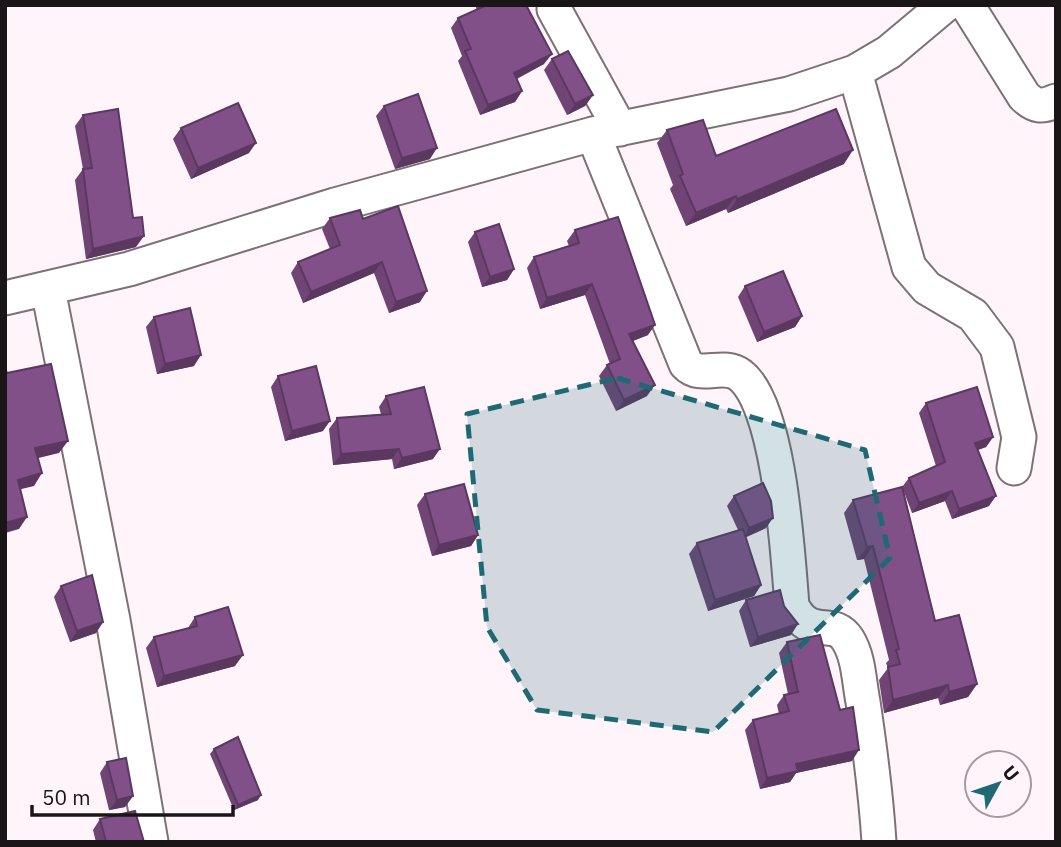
<svg xmlns="http://www.w3.org/2000/svg" width="1061" height="847" font-family="'IBM Plex Sans',sans-serif">
  <rect width="100%" height="100%" fill="#fff4f9"/>
  <g fill="none" stroke-linecap="round" stroke-linejoin="round">
    <!-- minor casing -->
    <g stroke="#7c7175" stroke-width="37">
      <path id="minor" d="M967,5L1024,96C1035,107 1042,107 1056,101
        M554,9L620,129
        M855,72L909,267L927,288L973,315L997,347L1019,437L1014,468
        M593,134L686,364C701,380 723,362 740,375C780,405 788,557 792,606C812,643 832,615 848,640C859,658 859,682 863,702C870,749 876,795 879,842
        M48,289L113,620L151,842
        M5,298L129,269L335,205L593,134L789,94L855,72L889,52L945,5"/>
    </g>
    <!-- minor -->
    <use href="#minor" stroke="#fff" stroke-width="33"/>
  </g>
  <!-- wall -->
  <path fill="#704576" d="M475,5H527L526,6L544,64L517,79L522,91L515,102L480,115L458,61L462,56L451,28L458,18L477,10Z
    M552,59L593,95L585,106L567,115L544,70Z
    M384,106L430,159L395,169L376,116Z
    M83,115L133,218L136,247L86,259L75,180L83,169L75,126Z
    M181,128L249,153L191,179L173,139Z
    M667,130L716,156L844,164L728,213L726,209L686,226L670,189L673,185L657,143Z
    M330,218L363,219L420,302L389,313L374,273L303,303L291,273L298,262L330,249L322,229Z
    M575,230L648,335L633,341L647,396L616,411L599,376L607,365L610,364L585,295L540,309L527,268L534,257L569,246L567,241Z
    M475,232L514,269L507,280L482,287L468,242Z
    M745,286L802,316L795,327L757,342L738,297Z
    M154,317L194,366L157,374L146,327Z
    M278,376L323,431L285,441L271,387Z
    M386,396L433,459L394,469L392,459L333,465L329,429L337,418L381,414L379,407Z
    M926,403L993,437L986,447L978,450L989,506L952,519L945,501L912,513L904,492L935,621L977,684L968,697L940,705L938,698L884,713L879,680L888,668L886,663L889,660L864,559L857,560L844,513L853,500L902,487L909,478L936,466L919,413Z
    M425,494L478,535L471,546L432,556L417,505Z
    M734,496L766,528L746,537L761,585L754,596L708,611L689,554L697,543L738,530L727,506Z
    M61,586L103,622L96,633L70,642L54,597Z
    M746,600L784,606L791,635L750,647L739,611Z
    M195,617L235,666L157,687L146,648L154,637L188,628Z
    M787,642L852,761L796,773L790,782L760,789L745,730L753,720L779,714L777,705L784,695L788,694L779,653Z
    M214,749L258,800L234,810L210,754Z
    M107,762L133,796L125,807L109,810L100,773Z
    M100,819L144,842H96L93,830Z"/>
  <!-- shaded-wall -->
  <path fill="#5b3860" d="M552,54L544,64L507,83L514,73Z
    M522,91L515,102L480,115L488,105Z
    M593,95L585,106L567,115L575,104Z
    M256,143L249,153L191,179L198,168Z
    M437,148L430,159L395,169L402,158Z
    M853,150L844,164L728,213L737,199Z
    M736,196L726,209L686,226L696,213Z
    M144,236L136,247L86,259L93,249Z
    M382,262L374,273L303,303L311,292Z
    M514,269L507,280L482,287L490,277Z
    M592,284L585,295L540,309L547,298Z
    M427,291L420,302L389,313L396,302Z
    M802,316L795,327L757,342L764,332Z
    M655,325L648,335L622,345L629,334Z
    M201,355L194,366L157,374L165,364Z
    M655,385L647,396L616,411L624,400Z
    M330,421L323,431L285,441L292,431Z
    M993,437L986,447L968,453L975,443Z
    M68,441L59,453L26,461L35,448Z
    M399,449L392,459L333,465L341,454Z
    M440,449L433,459L394,469L402,458Z
    M42,473L34,486L9,492L18,480Z
    M952,491L945,501L912,513L919,503Z
    M996,496L989,506L952,519L959,509Z
    M27,517L19,529L5,533V523Z
    M773,518L766,528L742,539L749,528Z
    M478,535L471,546L432,556L439,545Z
    M873,546L864,559L857,560L867,547Z
    M761,585L754,596L708,611L715,600Z
    M103,622L96,633L70,642L77,631Z
    M798,624L791,635L750,647L758,637Z
    M243,655L235,666L157,687L164,676Z
    M977,684L968,697L940,705L949,692Z
    M948,685L938,698L884,713L893,700Z
    M859,750L852,761L796,773L790,782L760,789L767,778L796,764Z
    M261,795L258,800L234,810L238,805Z
    M133,796L125,807L109,810L117,800Z"/>
  <!-- building -->
  <path fill="#825089" stroke="#5b3860" stroke-width="2" d="M526,5L552,54L514,73L522,91L488,105L465,51L471,49L458,18L487,5Z
    M568,51L593,95L575,104L552,59Z
    M418,94L437,148L402,158L384,106Z
    M238,103L256,143L198,168L181,128Z
    M118,109L133,218L142,217L144,236L93,249L83,169L92,168L83,115Z
    M836,109L853,150L737,199L736,196L696,213L680,176L683,174L667,130L703,120L716,156Z
    M398,206L427,291L396,302L382,262L311,292L298,262L340,245L330,218L360,210L363,219Z
    M618,217L655,325L629,334L655,385L624,400L607,365L620,359L592,284L547,298L534,257L579,243L575,230Z
    M499,224L514,269L490,277L475,232Z
    M783,271L802,316L764,332L745,286Z
    M190,308L201,355L165,364L154,317Z
    M51,364L68,441L35,448L42,473L18,480L27,517L5,523V369L7,373Z
    M316,366L330,421L292,431L278,376Z
    M424,387L440,449L402,458L399,449L341,454L337,418L391,414L386,396Z
    M977,387L993,437L975,443L996,496L959,509L952,491L919,503L909,478L945,462L926,403Z
    M763,483L771,501L773,518L749,528L734,496Z
    M464,484L478,535L439,545L425,494Z
    M902,487L935,621L959,615L977,684L949,692L948,685L893,700L888,667L900,664L896,650L899,649L873,546L867,547L853,500Z
    M743,529L761,585L715,600L697,543Z
    M92,575L103,622L77,631L61,586Z
    M780,590L784,606L798,624L758,637L746,600Z
    M228,607L243,655L164,676L154,637L197,626L195,617Z
    M820,635L840,710L853,707L859,750L796,764L798,771L767,778L753,720L789,711L784,695L798,692L787,642Z
    M238,737L261,795L238,805L214,749Z
    M126,758L133,796L117,800L107,762Z
    M135,811L144,842H106L100,819Z"/>
  <!-- marked area -->
  <path fill="#1e6973" fill-opacity="0.2" stroke="#1e6973" stroke-width="5" stroke-dasharray="14 9" stroke-linejoin="round" d="M617,378L865,450L890,558L713,732L537,710L487,627L467,414Z"/>
  <!-- border -->
  <rect width="1061" height="847" fill="none" stroke="#1a1617" stroke-width="14"/>
  <!-- north arrow -->
  <g transform="translate(998 784) rotate(50)"><circle r="33" fill="#fff4f9" stroke="#a39b9f" stroke-width="2"/>
  <path d="M0-5L12 26L0 18L-12 26Z" fill="#1e6973"/>
  <text y="-10" font-size="19" font-weight="bold" text-anchor="middle" fill="#1a1617">U</text>
  </g>
  <!-- scale -->
  <path d="M32 805v10h201v-10" fill="none" stroke="#1a1617" stroke-width="3.5"/>
  <text x="42" y="805" font-size="21" fill="#1a1617" stroke="#fff4f9" stroke-width="5" paint-order="stroke">50 m</text>
</svg>
